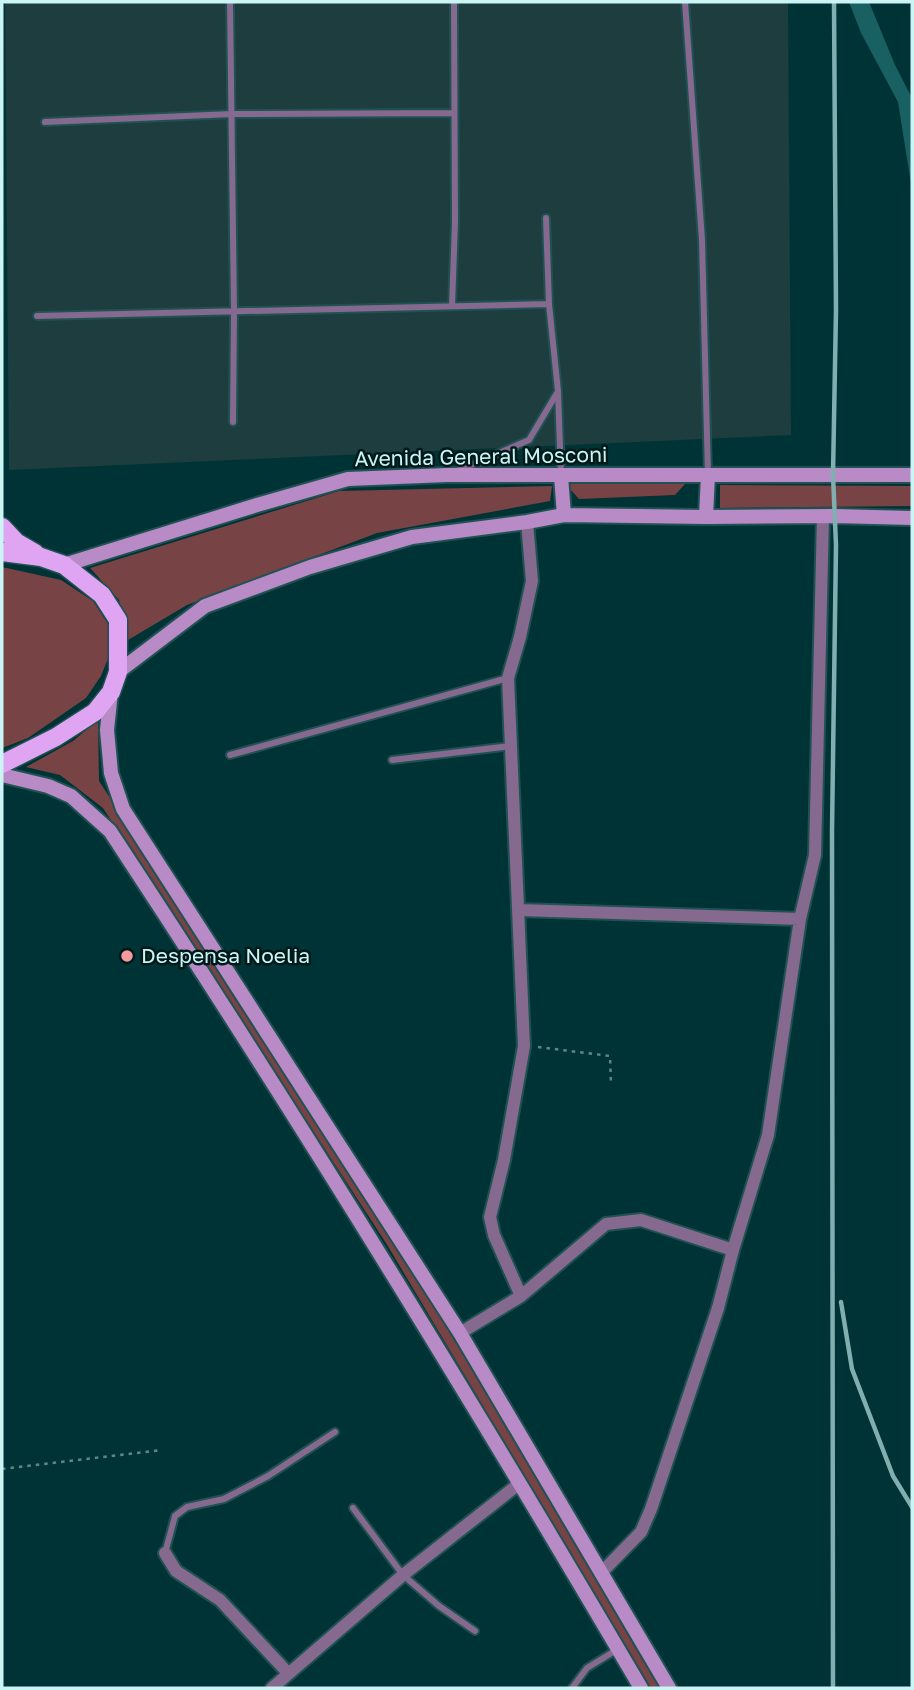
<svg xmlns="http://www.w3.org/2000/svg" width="914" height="1690" font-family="'Golos Text',sans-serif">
  <rect width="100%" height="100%" fill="#003335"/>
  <!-- built -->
  <path fill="#1d3d3e" d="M5,2H788L791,435L9,470Z"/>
  <!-- green -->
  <path fill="#774345" d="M571,482H687L675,495L579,499L568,487Z
    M720,485L912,486V506L720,508Z
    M552,486L550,501L377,533L187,605L128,640L119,600L90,568L339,491Z
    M2,567L61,580L93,601L108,624L109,656L101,676L86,698L28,738L2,748Z
    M98,720L99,781L395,1234L661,1688H651L386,1243L103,808L60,775L26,767L73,741Z"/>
  <!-- water -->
  <path fill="#196062" d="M849,2H869L895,65L912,98V190L898,102L861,33Z"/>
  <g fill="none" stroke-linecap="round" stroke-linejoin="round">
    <!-- lane casing -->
    <g stroke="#205254" stroke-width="10">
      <path id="lane" d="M230,2L234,311L233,422
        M685,2L702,240L708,475
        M45,122L232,114L453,113
        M546,218L549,304L558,391L561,475
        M452,306L455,223L454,2
        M37,316L549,304
        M457,471L529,440L557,393
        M230,755L508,678
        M392,760L511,746
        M353,1508L403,1575L439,1606L475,1631
        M165,1553L175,1516L187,1507L224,1499L268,1476L335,1432
        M572,1688L587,1668L618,1649"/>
    </g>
    <!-- street casing -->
    <g stroke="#205254" stroke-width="16">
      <path id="street" d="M519,910L800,919
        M521,1296L494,1235L490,1217L504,1160L524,1046L508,678L520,637L532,581L527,522
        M460,1333L521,1296L606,1224L641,1220L733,1250
        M165,1553L176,1571L220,1600L288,1673
        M601,1573L641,1532L651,1509L718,1308L733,1250L768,1135L800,919L815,855L823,516
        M272,1688L403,1575L520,1483"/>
    </g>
    <!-- secondary casing -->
    <g stroke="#205254" stroke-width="18">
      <path id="secondary" d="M561,476L564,515
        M706,517L708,475
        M64,565L257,505L348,479L447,475H912
        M118,672L205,606L310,567L412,537L527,522L564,515L706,517L834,516L912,518
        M111,692L107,730L111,773L123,809L460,1333L669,1688
        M2,775L48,786L71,796L110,831C295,1112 471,1398 641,1688"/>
    </g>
    <!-- primary casing -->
    <g stroke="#205254" stroke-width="21">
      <path id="primary" d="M2,527L16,542L35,553
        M2,552L41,557L64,565L102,595L118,620V672L111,692L95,712L56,737L2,764"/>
    </g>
    <!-- path -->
    <path stroke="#598889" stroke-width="2.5" stroke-dasharray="3.5 5" stroke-linecap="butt" d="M538,1047L610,1056L611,1085
      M2,1469L162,1450"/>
    <!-- lane -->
    <use href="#lane" stroke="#85698e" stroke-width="6"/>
    <!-- street -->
    <use href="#street" stroke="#85698e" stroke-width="12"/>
    <!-- secondary -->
    <use href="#secondary" stroke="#b88bc6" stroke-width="14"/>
    <!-- primary -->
    <use href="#primary" stroke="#e0a5f2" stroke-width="18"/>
    <!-- rail -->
    <path stroke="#81aeaf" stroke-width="4.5" d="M841,1302L852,1369L893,1476L912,1507
      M833,1688L832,831L836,545L833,475L836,310L834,2"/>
  </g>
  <!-- markers -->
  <circle fill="#f59b9d" stroke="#00191a" stroke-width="2.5" cx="127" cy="956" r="7"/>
  <g text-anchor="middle" stroke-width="5" stroke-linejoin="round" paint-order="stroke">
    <!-- street labels -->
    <g font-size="21" fill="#cbf4f4" stroke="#00191a">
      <text transform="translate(481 457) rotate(-1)" y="7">Avenida General Mosconi</text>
    </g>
    <!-- poi labels -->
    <g font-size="21" fill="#cbf4f4" stroke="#00191a" text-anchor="start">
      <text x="141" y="963">Despensa Noelia</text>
    </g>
  </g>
  <!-- border -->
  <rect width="914" height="1690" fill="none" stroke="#cbf4f4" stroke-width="7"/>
</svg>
